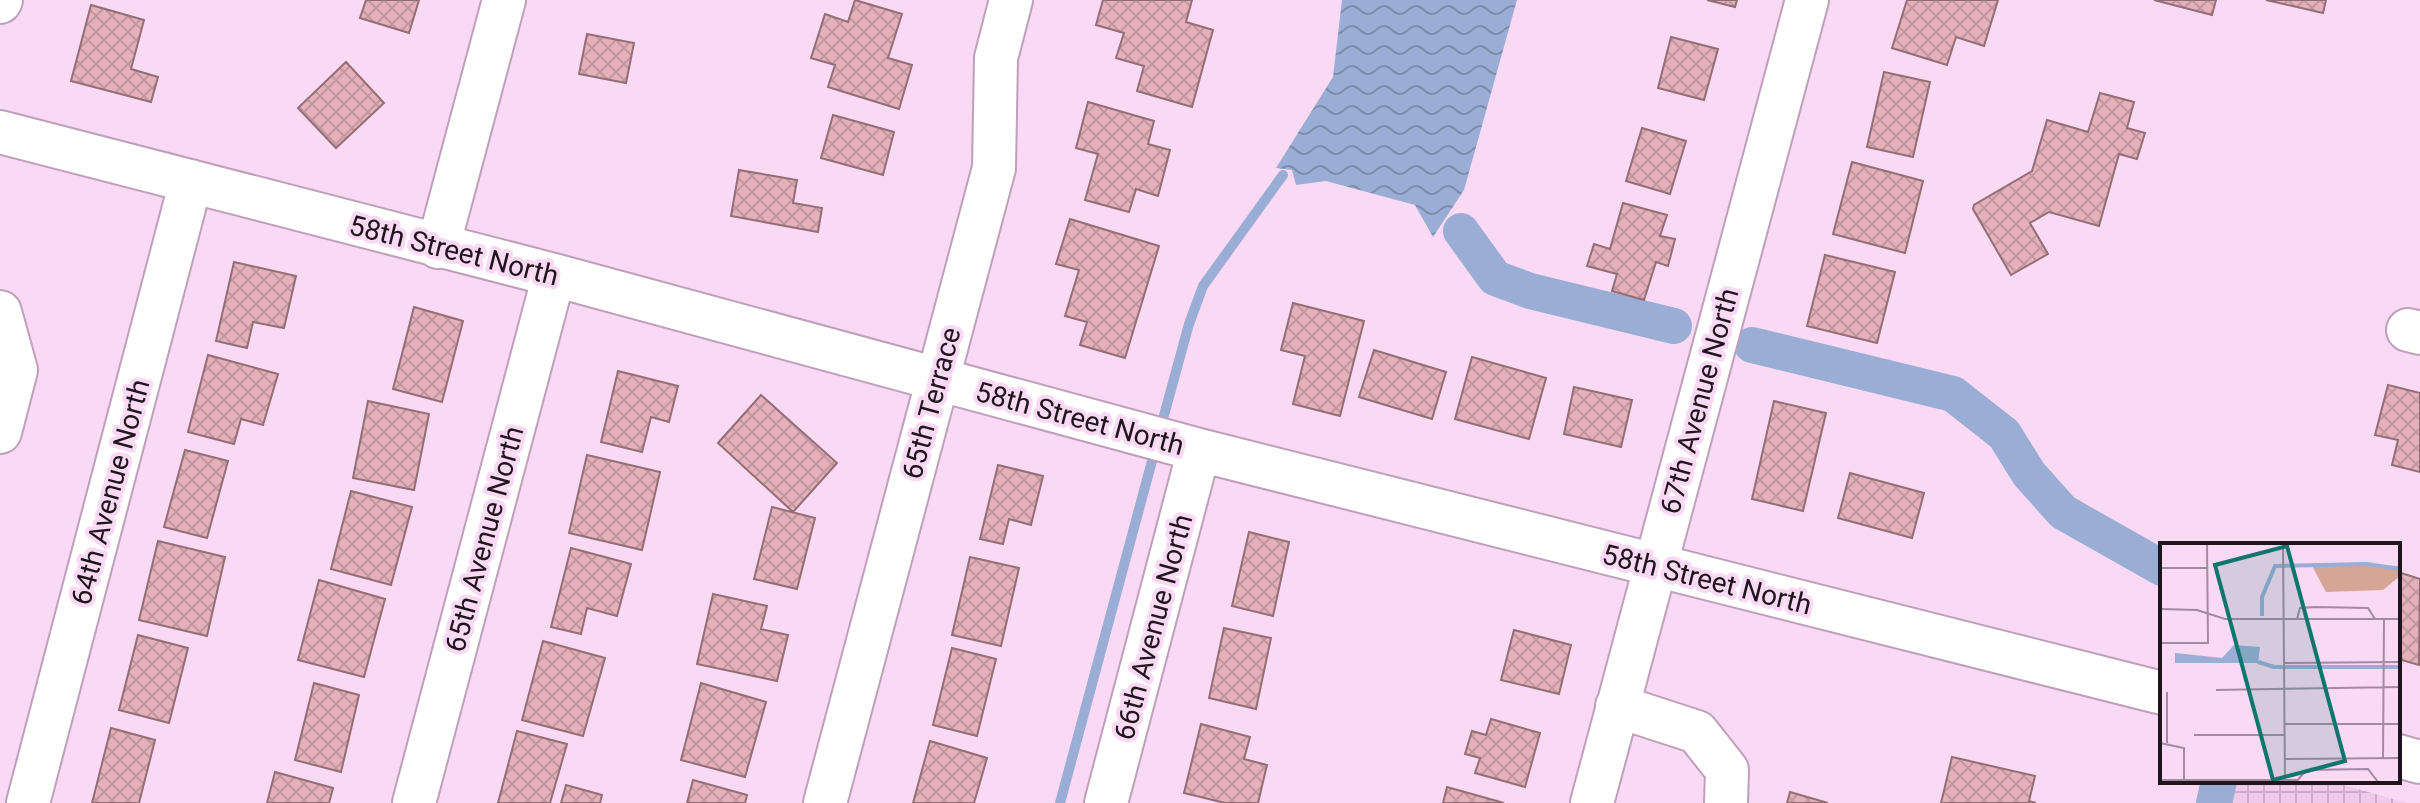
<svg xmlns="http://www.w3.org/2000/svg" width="2420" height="803" font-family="Roboto,sans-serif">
  <defs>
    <pattern id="industrial-grid" width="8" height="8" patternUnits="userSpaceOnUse" patternTransform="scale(2)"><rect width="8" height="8" fill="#f0caea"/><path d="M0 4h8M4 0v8" fill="none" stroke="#ceadc8"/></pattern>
    <pattern id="water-waves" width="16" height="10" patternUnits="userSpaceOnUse" patternTransform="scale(2)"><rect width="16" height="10" fill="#9aadd4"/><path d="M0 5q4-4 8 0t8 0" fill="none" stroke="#7d8cab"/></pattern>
    <pattern id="building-cross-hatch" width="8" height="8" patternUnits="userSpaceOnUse" patternTransform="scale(2)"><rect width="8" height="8" fill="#e4b1bb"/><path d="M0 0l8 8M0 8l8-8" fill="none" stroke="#c397a0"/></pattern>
  </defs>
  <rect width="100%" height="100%" fill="#f9d9f4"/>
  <!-- industrial -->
  <path fill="url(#industrial-grid)" d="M2220,781H2330L2407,803H2214Z"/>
  <!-- water -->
  <path fill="url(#water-waves)" d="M1342,0H1517L1464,190L1433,237L1415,205L1326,181L1296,185L1292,170L1276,168L1333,77Z"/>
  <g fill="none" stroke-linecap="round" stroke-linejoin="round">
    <!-- stream -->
    <path stroke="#9aadd4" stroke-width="10" d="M1160,430L1189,324L1203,286L1283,175
      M1060,803L1156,446"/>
    <!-- canal -->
    <path stroke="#9aadd4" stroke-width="36" d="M1461,231L1495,278L1530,291L1674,326
      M1752,345L1953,394L2004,434L2029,474L2063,512L2162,568
      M2214,803L2219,781"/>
  </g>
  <!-- building -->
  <path fill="url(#building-cross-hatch)" stroke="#946e76" stroke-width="2" d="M366,0H419L409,33L360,18Z
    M855,0L902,14L888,58L912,65L899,109L828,87L835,65L811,58L825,14L848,22Z
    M1103,0H1192L1186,22L1213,30L1192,107L1137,91L1144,66L1116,58L1124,33L1096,25Z
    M1707,0H1737L1735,7Z
    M1907,0H1998L1984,46L1956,37L1947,65L1892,48Z
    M2154,0H2216L2212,15Z
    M2266,0H2326L2323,13Z
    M91,5L144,20L131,69L158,77L151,102L71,81Z
    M587,34L634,43L626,83L579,74Z
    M1671,37L1718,49L1704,100L1658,88Z
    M346,62L384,103L336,148L298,108Z
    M1884,72L1930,82L1913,157L1867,147Z
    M2100,93L2134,102L2127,128L2145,133L2137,159L2119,154L2099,226L2049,212L2030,223L2048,254L2011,275L1973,209L1974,205L2032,171L2047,120L2088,132Z
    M1088,102L1154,121L1148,144L1170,150L1158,196L1136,189L1129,212L1085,200L1098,154L1076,148Z
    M833,115L894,132L883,175L821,158Z
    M1642,128L1686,141L1670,194L1626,181Z
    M1852,162L1923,181L1905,253L1833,234Z
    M739,170L797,180L793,203L822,208L818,232L731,216Z
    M1623,203L1667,215L1660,236L1675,239L1668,266L1656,262L1644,300L1612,291L1617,274L1587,266L1594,244L1610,249Z
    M1070,219L1159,246L1125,358L1080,345L1087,322L1065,316L1079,270L1056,264Z
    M1825,255L1895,272L1877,343L1807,326Z
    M234,262L296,276L284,328L253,322L247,348L216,341Z
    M1293,303L1364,321L1340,416L1293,404L1305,356L1281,350Z
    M414,307L463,321L442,402L393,389Z
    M1374,350L1446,372L1432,419L1359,397Z
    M208,355L278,374L263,425L241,419L234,444L188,432Z
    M1472,357L1546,378L1529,439L1455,419Z
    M618,371L678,386L669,422L651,417L642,452L601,442Z
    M2388,385L2420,393V472L2392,465L2398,440L2375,435Z
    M1574,387L1632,400L1621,447L1564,434Z
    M761,395L837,463L793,512L718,443Z
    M368,401L429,414L414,490L353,478Z
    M1774,401L1826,413L1803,511L1752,499Z
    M185,450L228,461L207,538L164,527Z
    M587,455L660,472L642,550L569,533Z
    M998,465L1043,476L1031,525L1009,519L1003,544L980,539Z
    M1850,473L1924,493L1912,538L1838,518Z
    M351,491L412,507L391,585L331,569Z
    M772,507L815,518L797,589L754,579Z
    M1249,532L1289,542L1273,616L1232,606Z
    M158,541L225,557L207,636L139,620Z
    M571,548L631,564L617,616L587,608L581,634L551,627Z
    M970,557L1019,568L1001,646L952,635Z
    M2398,572L2420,579L2419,665L2398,659Z
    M319,580L385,599L364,677L298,660Z
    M713,594L767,606L761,629L788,635L777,681L697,664Z
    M1224,628L1271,638L1256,709L1209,698Z
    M1514,630L1571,645L1559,694L1501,680Z
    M138,635L188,648L169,723L119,710Z
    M543,641L605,658L583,736L522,720Z
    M952,648L996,659L977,736L933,725Z
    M314,683L359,695L341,772L295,760Z
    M701,683L766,702L745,777L681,760Z
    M1491,719L1540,733L1525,787L1475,773L1480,758L1465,754L1472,731L1486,735Z
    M1201,724L1250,737L1244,759L1267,765L1258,803H1225L1184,793Z
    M111,728L155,740L139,803H92Z
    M517,731L567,744L550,803H498Z
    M930,741L987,758L974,803H913Z
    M1952,757L2035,776L2029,801L2036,803H1941Z
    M275,772L333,788L329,803H267Z
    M693,780L747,795L745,803H687Z
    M566,785L602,795L600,803H561Z
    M1447,787L1504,803H1443Z
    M1790,792L1828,803H1787Z"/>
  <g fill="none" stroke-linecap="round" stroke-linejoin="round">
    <!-- minor casing -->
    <g stroke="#bfa0ba" stroke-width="46">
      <path id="minor" d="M0,2L1,0
        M0,132L554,275L1199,450L2162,693
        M438,247L504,0
        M0,312L16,370L0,432
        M2408,330L2420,333
        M1617,706L1697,732L1727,770L1726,803
        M2398,756L2420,762
        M28,803L191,181
        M414,803L554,275
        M825,803L994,168L996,58L1011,0
        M1106,803L1199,450
        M1592,803L1807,0"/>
    </g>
    <!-- minor -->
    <use href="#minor" stroke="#fff" stroke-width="42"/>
  </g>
  <g text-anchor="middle" stroke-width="8" stroke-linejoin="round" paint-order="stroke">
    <!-- street labels -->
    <g font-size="28" fill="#20151f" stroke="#f9d9f4">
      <text transform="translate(454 250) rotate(14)" y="10">58th Street North</text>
      <text transform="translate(1699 401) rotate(-75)" y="10">67th Avenue North</text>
      <text transform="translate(931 403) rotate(-75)" y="10">65th Terrace</text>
      <text transform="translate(1080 418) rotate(15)" y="10">58th Street North</text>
      <text transform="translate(110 492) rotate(-75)" y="10">64th Avenue North</text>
      <text transform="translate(484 539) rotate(-75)" y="10">65th Avenue North</text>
      <text transform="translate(1707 579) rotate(14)" y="10">58th Street North</text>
      <text transform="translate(1153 627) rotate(-75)" y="10">66th Avenue North</text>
    </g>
  </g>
  <!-- overview -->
  <g transform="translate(2160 543)">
    <rect width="240" height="240" fill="#f9d9f4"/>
    <path d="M151,21L240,23V33L223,47L166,49Z" fill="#d5a596"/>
    <path d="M74,102L100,104L98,120H15V110L62,115Z" fill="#9aadd4"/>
    <path fill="none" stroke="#9aadd4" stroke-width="4" d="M102,73V54L115,23L207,21L240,26M98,119L114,124H240"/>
    <path fill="none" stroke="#a28b9f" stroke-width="2" d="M123,1L125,239M0,25H47M0,66L37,67L65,76H240M137,76L140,65L155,64L208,65L215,76M0,100H48L47,1M125,120L240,119M56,147L240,144M7,149V200M124,181H240M34,192H125M0,200L24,205V239M223,215L224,76M125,216L240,215M0,237H137M137,238L146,227L208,226L218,239"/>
    <path fill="#0f766e" fill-opacity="0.15" stroke="#0f766e" stroke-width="4" d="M127,3L185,218L113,237L55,22Z"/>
    <rect width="240" height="240" fill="none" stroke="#20151f" stroke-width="4"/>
  </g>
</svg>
